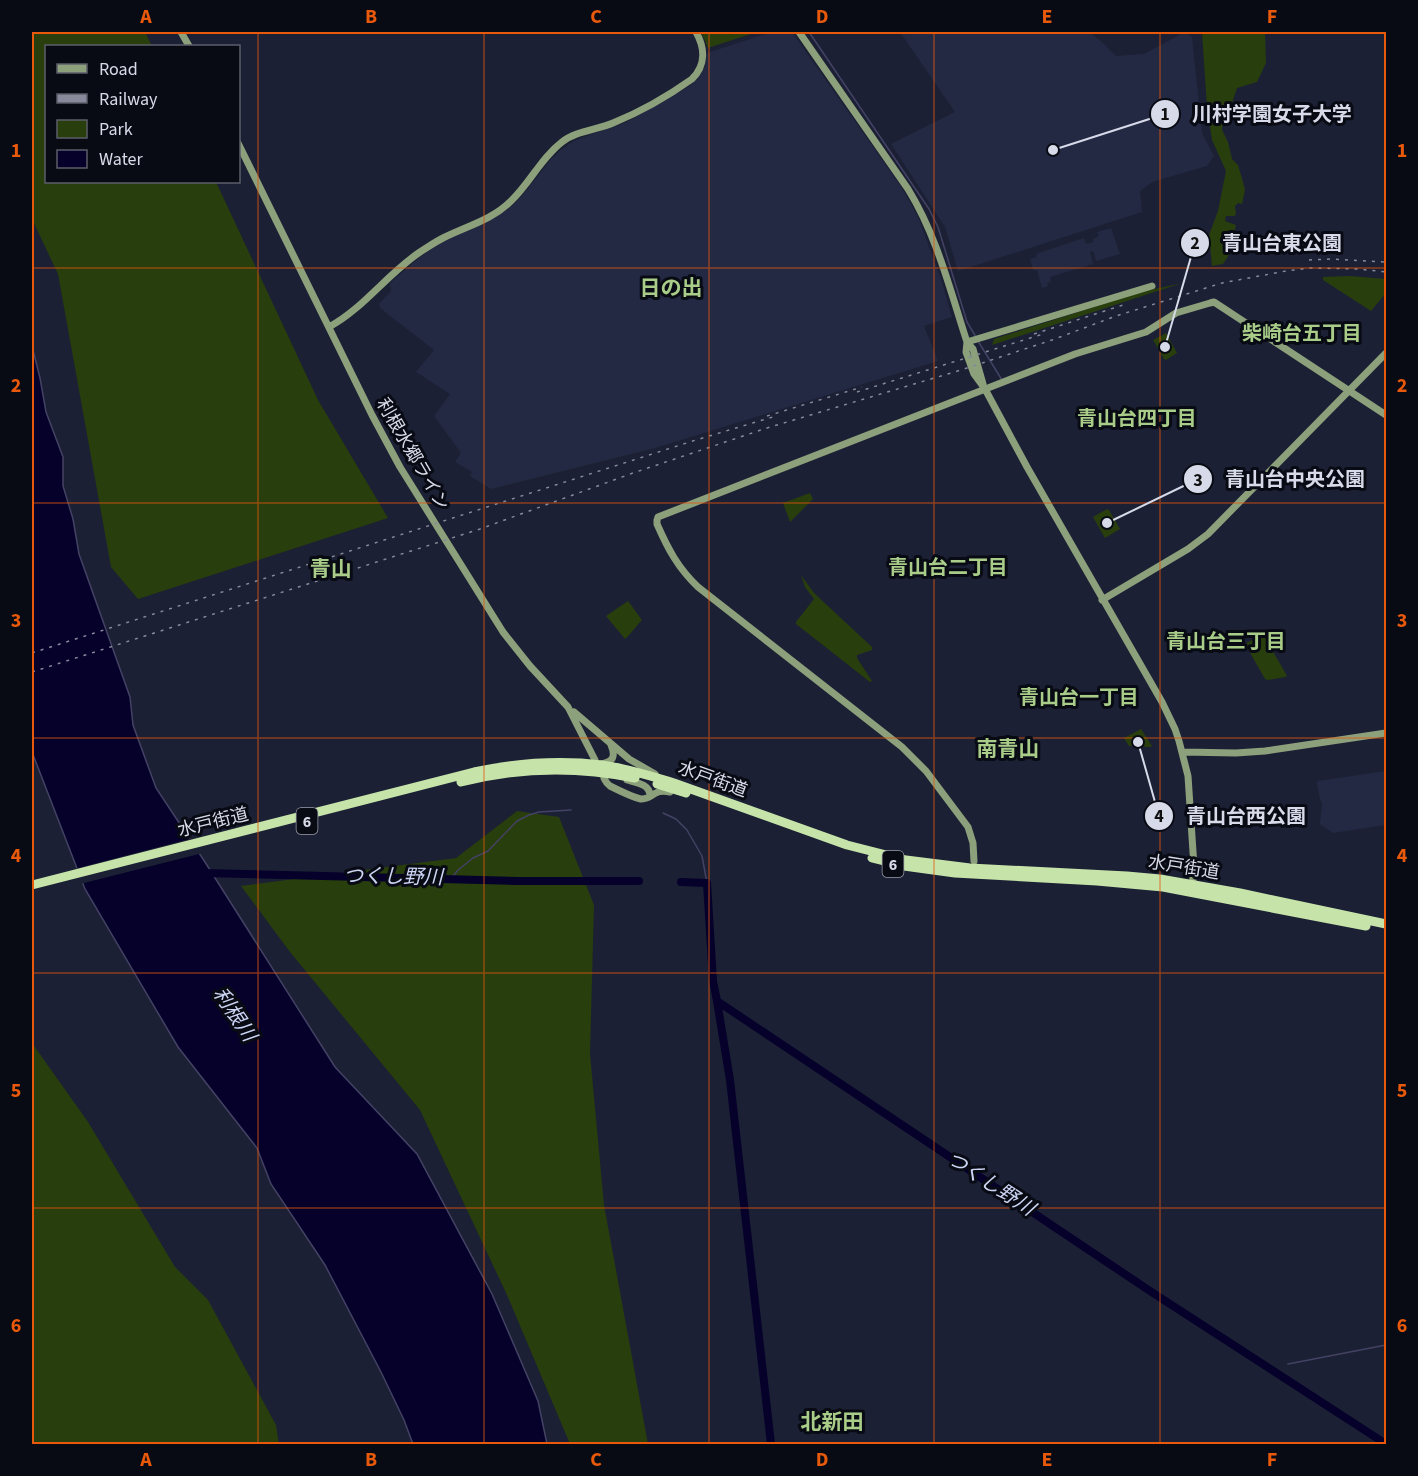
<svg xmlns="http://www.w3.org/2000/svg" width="1418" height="1476" font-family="'Source Sans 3','Noto Sans JP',sans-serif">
  <rect width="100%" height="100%" fill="#1c2034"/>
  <!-- built -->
  <path fill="#242943" d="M772,32H792L902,188L918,217L940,276L952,317L924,326L938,361L655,448L491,489L470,476L472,472L455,462L461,453L434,416L450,394L416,372L434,350L380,308L379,304L391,291L390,283L420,257L435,247L451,238L488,222L512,206L522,196L551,159L562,149L574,141L589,135L625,123L688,87L697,80L702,72L705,66L707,53Z
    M900,32H1089L1102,42L1116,56L1144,54L1185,32L1192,37L1202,133L1214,156L1207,166L1152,182L1140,191L1142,212L958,271L945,227L891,144L955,112Z
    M1111,228L1120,254L1096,261L1093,251L1090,252L1093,264L1050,277L1051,282L1047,283L1048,286L1042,288L1037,270H1033L1030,259L1037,257L1036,254L1084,238L1086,244L1094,242L1093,239L1099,236L1097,232Z
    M1386,771V825L1333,833L1320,824L1322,804L1319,795L1317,783L1318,781Z"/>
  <!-- green -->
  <path fill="#283e0d" d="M32,32H145L152,46H46V182H216L318,400L388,518L138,599L111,567L58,274L32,219Z
    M701,32H757L708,48Z
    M1199,32H1265L1266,63L1257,82L1237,88L1231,106L1223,120L1222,130L1228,142L1232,159L1238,165L1243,182L1245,190L1242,204L1238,203L1235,206L1236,214L1234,216H1226L1225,221L1236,225L1229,255L1223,264L1212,266L1209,235L1218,211L1226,171L1212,140L1207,107L1202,33Z
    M1350,276L1386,279V293L1371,311L1323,280V277Z
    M1182,283L992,345L994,339L1141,292Z
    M1166,333L1177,353L1166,360L1164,359L1153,340Z
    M810,493L813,499L790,522L783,503Z
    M1107,509L1109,510L1120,529L1105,538L1093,517Z
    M801,575L814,593L872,647V650L857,655V658L872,681L870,682L796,624V622L814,599L805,587Z
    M628,601L642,620C637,625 630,635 625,639L606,616Z
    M1263,634L1287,676L1285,677L1268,680L1265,679L1245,644Z
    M1141,729L1152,746L1150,747L1129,746L1124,738Z
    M517,811L559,817L594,905L590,1054L604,1205L648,1444H570L507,1295L420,1110L290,952L241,886L456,858Z
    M32,1043L88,1122L175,1267L208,1300L276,1425L279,1444H32Z"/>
  <!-- water -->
  <path fill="#05012b" stroke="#444264" stroke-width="1.5" d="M32,346L40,378L46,412L63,457V486L73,519L79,554L130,697L133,725L156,788L203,859L335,1067L417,1154L492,1294L538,1401L547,1444H413L404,1420L381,1372L325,1265L271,1184L257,1148L178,1047L85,889L32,752Z"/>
  <!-- pier -->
  <path fill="#1c2034" d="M193,838L203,853L80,884L74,869Z"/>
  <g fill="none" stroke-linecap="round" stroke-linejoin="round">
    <!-- stream -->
    <path stroke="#444264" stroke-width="1.5" d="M809,32L929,209L938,227L967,322L976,337
      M978,341L1002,380
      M663,813L676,819L687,830L702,856L707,883
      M450,880L458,870L473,858L488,851L517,821L529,815L539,812L571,810
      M1288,1364L1386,1345"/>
    <!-- river -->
    <path stroke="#05012b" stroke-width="8" d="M204,873L516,881H639
      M681,882L707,883L713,981L717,1001L1150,1291L1386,1444
      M717,1001L730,1080L771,1444"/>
    <!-- secondary -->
    <path stroke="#8ca07b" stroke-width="7" d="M181,32L189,46
      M799,32L908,189C937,236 950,290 967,342L966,352L974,374L985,389L1027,467L1162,702L1175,729L1179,741L1188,776L1194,867L1192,889
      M238,143L372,415L400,467L503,632L530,666L568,707L595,760
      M329,327C364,308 387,274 420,252C428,247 435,242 443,238C467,226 492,220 511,201C530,183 541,158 562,142C576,131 596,130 613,123C640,112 668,96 692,79C706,65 705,48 696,32
      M967,342L1152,286
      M967,342L973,349L983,384
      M1102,600L1188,549L1208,534L1386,353
      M574,712L629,759L655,774
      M1183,752L1236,753L1265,751L1386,733
      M601,764C613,762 616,757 611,745
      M604,778C606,782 606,783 610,786C616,789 637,799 642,799C653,799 654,788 670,792
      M627,780C637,783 649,784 650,795
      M974,861L973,843L968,827L926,771L902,747L698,587C678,568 668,549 657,524V520L658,517L1075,354L1146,332L1176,313L1210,303L1214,302L1386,415"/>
    <!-- highway -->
    <path stroke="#c6e4aa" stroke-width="9" d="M461,782C519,767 576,766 635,778
      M657,784L686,793
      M872,858L904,866L955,873L1097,881L1163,887L1366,926
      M32,885L474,772C516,763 559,760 602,765C626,768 651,776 674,783L847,845L906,860L970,868L1127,876L1160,879L1240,893L1386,924"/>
    <!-- rail -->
    <path stroke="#868a9b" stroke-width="1.5" stroke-dasharray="3 6" stroke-linecap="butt" d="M1309,260L1331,259L1386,262
      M1034,334L1123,305
      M857,392L1043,334
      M767,416L862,387
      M32,653L696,440L776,416
      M32,672L480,529L633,473L767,428L961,370L1052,340L1116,316L1222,283L1286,271L1310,268L1358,269L1386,272"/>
  </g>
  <!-- grid -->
  <path fill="none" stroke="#e8590c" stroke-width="1.5" stroke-opacity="0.55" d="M258,32V1444M484,32V1444M709,32V1444M934,32V1444M1160,32V1444M32,268H1386M32,503H1386M32,738H1386M32,973H1386M32,1208H1386"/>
  <g text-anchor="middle" stroke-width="6" stroke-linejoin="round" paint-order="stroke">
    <!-- shield labels -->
    <g fill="#090b14" stroke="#999da9" stroke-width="1.5">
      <rect x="296.5" y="808" width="21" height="26" rx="4.5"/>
      <rect x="882.5" y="851" width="21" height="26" rx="4.5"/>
    </g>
    <g font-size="16" font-weight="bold" fill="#d7dbe9">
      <text x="307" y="827">6</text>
      <text x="893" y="870">6</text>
    </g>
    <!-- street labels -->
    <g font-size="18" fill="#d7dbe9" stroke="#090b14">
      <text transform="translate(413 454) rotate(60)" y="6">利根水郷ライン</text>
      <text transform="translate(713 779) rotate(20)" y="6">水戸街道</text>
      <text transform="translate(213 822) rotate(-14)" y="6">水戸街道</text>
      <text transform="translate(1184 867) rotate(9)" y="6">水戸街道</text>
    </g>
    <!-- neighbourhood labels -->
    <g font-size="20" font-weight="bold" fill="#a9cd88" stroke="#090b14">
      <text x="1302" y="340">柴崎台五丁目</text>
      <text x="1137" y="425">青山台四丁目</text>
      <text x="948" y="574">青山台二丁目</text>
      <text x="1226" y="648">青山台三丁目</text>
      <text x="1079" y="704">青山台一丁目</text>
    </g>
    <!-- water labels -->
    <g font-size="20" font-style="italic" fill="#cdd5f5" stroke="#090b14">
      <text transform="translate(393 876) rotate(1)" y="7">つくし野川</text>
      <text transform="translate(235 1014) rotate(56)" y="7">利根川</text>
      <text transform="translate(991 1183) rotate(33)" y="7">つくし野川</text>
    </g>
    <!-- quarter labels -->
    <g font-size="21" font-weight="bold" fill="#a9cd88" stroke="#090b14">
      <text x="671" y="295">日の出</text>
      <text x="331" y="576">青山</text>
      <text x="1008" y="756">南青山</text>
      <text x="832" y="1429">北新田</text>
    </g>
  </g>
  <!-- callouts -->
  <path fill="none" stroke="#d7dbe9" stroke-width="2" d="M1053 150L1165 114M1165 347L1195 243M1107 523L1198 479M1138 742L1159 816"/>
  <g fill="#d7dbe9" stroke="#090b14" stroke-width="2">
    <circle cx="1053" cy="150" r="6"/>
    <circle cx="1165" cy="347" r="6"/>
    <circle cx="1107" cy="523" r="6"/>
    <circle cx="1138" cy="742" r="6"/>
    <circle cx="1165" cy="114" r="15"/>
    <circle cx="1195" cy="243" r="15"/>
    <circle cx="1198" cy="479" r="15"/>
    <circle cx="1159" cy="816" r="15"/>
  </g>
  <g font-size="18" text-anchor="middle" font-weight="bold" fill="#111">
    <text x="1165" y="120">1</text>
    <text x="1195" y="249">2</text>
    <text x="1198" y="486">3</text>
    <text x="1159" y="822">4</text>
  </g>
  <g font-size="20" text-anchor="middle" font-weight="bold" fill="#d7dbe9" stroke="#090b14" stroke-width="6" stroke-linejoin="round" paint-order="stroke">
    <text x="1272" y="121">川村学園女子大学</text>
    <text x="1282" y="250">青山台東公園</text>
    <text x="1295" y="486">青山台中央公園</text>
    <text x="1246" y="823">青山台西公園</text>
  </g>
  <!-- border -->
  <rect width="1418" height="1476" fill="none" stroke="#090b14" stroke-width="66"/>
  <!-- legend -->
  <rect x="45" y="45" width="195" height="138" fill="#090b14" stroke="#5b5e69" stroke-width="1.5"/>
  <rect x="57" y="64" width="30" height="9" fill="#8ca07b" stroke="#5b5e69" stroke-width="1.5"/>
  <text x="99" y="75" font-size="18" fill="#d7dbe9">Road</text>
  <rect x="57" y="94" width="30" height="9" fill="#868a9b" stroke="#5b5e69" stroke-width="1.5"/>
  <text x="99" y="105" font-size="18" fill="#d7dbe9">Railway</text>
  <rect x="57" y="120" width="30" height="18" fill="#283e0d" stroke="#5b5e69" stroke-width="1.5"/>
  <text x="99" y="135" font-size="18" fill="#d7dbe9">Park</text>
  <rect x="57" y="150" width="30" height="18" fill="#05012b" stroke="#5b5e69" stroke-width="1.5"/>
  <text x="99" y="165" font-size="18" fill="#d7dbe9">Water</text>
  <rect x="33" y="33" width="1352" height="1410" fill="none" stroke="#e8590c" stroke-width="2"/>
  <g font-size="20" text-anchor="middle" font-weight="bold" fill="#e8590c">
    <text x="146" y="23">A</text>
    <text x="371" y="23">B</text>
    <text x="596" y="23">C</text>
    <text x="822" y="23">D</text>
    <text x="1047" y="23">E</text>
    <text x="1272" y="23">F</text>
    <text x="16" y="157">1</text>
    <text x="1402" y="157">1</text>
    <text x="16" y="392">2</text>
    <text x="1402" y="392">2</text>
    <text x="16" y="627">3</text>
    <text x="1402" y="627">3</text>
    <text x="16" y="862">4</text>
    <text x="1402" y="862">4</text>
    <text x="16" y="1097">5</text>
    <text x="1402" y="1097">5</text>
    <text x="16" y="1332">6</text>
    <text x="1402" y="1332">6</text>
    <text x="146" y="1466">A</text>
    <text x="371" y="1466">B</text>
    <text x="596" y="1466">C</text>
    <text x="822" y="1466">D</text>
    <text x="1047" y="1466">E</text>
    <text x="1272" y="1466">F</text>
  </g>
</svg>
